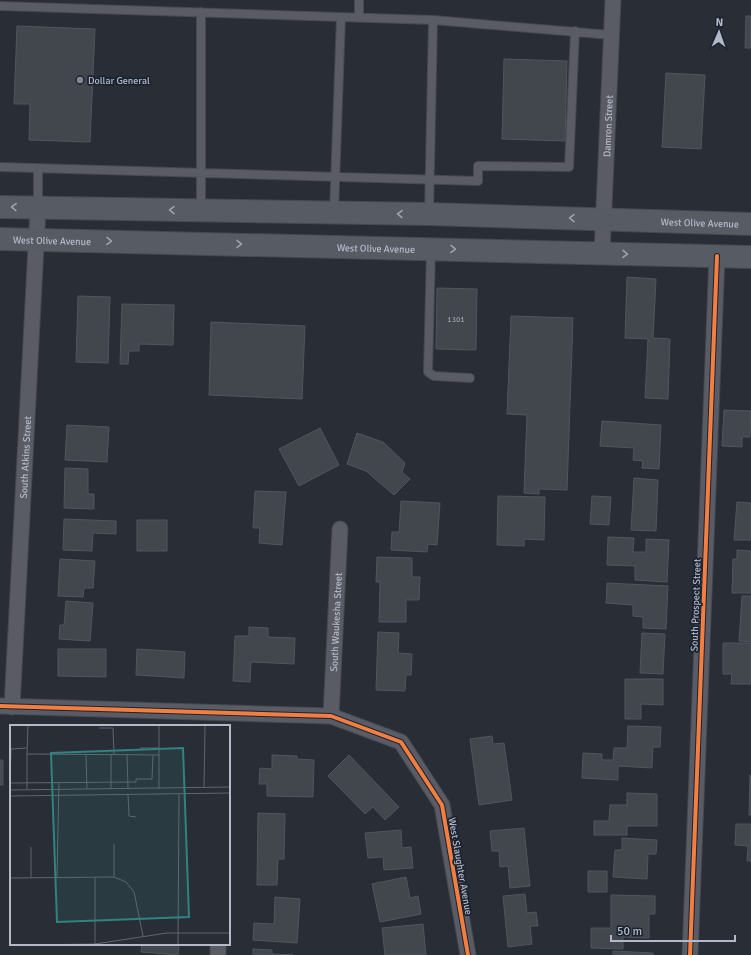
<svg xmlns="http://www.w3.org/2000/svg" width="751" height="955" font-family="Signika,sans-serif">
  <rect width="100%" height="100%" fill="#292d36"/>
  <!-- building -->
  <path fill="#42464d" stroke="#51555e" d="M746,16H751V48H745Z
    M17,26L95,29L90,142L29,140L30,104H14Z
    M504,59L567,61L565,141L502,139Z
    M666,73L705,75L701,149L662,147Z
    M627,277L656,279L653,338L670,339L668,399L645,398L648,339L625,338Z
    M437,288L477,289L476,350L436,349Z
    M78,296L110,297L108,363L76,362Z
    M122,304L174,305L173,345L139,344V351H129L128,364H120Z
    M511,316L573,318L567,490L539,489V494L524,493L527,415L507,414Z
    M211,322L305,326L302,399L209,395Z
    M724,410L751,411L750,437H742V447L722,446Z
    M602,421L661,425L659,469L642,468L643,461L633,460L634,448L600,446Z
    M67,425L109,427L107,462L65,460Z
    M320,428L339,465L299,486L279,449Z
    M357,433L383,442L405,463L402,472L410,479L394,495L366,471L347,464Z
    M65,468L88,469V494H94V509L64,508Z
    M634,478L658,480L656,531L631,530Z
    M255,491L286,492L282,545L259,543L260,528H253Z
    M498,496L545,497L544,540L524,539V546L497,545Z
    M592,496L611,497L609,525L590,524Z
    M401,501L440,503L437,545L428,544L427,552L391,550L392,532H399Z
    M737,502L751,503V540H734Z
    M64,519L116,521V534L93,533L92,551L63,550Z
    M137,520H167V551H137Z
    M608,537L634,538L633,552H646V539L669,540L667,582L635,580V566L607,565Z
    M737,550L751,551V593H732L733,559H737Z
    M377,557L412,558V577H420L419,600H406V622H379L380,582H376Z
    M60,559L95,561L93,588H84L83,597L58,596Z
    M607,583L668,586L666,629L643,628V617L633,616V605L606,603Z
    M742,596H751V642L739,641Z
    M66,601L93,603L90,641L59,639L60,625H64Z
    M249,627L268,628V637L295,638L294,664L251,662L250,682L233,681L235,636H249Z
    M378,632L399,633L398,653L412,654L411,675H406L405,691L376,690Z
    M642,633L665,634L663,674L640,673Z
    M723,643H751V684H731L732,674H723Z
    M58,649H106V677L58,676Z
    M137,649L185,652L184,678L136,675Z
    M625,679H663V705L641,704V719H625Z
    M628,726L661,727L660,747H653L652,768L618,766V780L582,778L583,753L602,754V760H613L614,748H627Z
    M492,736L493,744L504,743L512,800L479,805L470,739Z
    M272,755L297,756V759L314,760L313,797L267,796V784H259L260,768L272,769Z
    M349,755L399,807L385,820L373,807L365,814L328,776Z
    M0,760H3V785H0Z
    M750,775H751V815H749Z
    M627,793L657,794V826H627V835H594V821H609L610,805H627Z
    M258,813L285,814L284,859H278L277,885H257Z
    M736,824H751V861H747L748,846L735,845Z
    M524,828L530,886L510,888L508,866L500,867L499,851H492L490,831Z
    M401,830L402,848L411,847L413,868L384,870L383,857L368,858L365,833Z
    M622,838L657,840L656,854H648L647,879L613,877L615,850H622Z
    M588,871H607V892H588Z
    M406,877L410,898L418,896L421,914L380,922L372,884Z
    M525,894L527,913L536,912L538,926H530L532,944L508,947L503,896Z
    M611,895L655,896V914H649V938L623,937V949L591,948V928H611Z
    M275,897L300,899L297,943L253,940L254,923L274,924Z
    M423,924L426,955H385L382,928Z
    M142,944H179L178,955L141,952Z
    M253,949L272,950V954L293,955H253Z
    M613,951L653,953V955H613Z"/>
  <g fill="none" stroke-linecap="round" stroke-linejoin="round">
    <!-- lane casing -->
    <g stroke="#45484f" stroke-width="10">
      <path id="lane" d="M0,6L433,20L611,35
        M359,18V0
        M0,167L478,181V166L569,167L575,31
        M38,208V169
        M201,209V12
        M334,212L341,17
        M429,214L433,20
        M431,250L428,372L434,376L470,378"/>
    </g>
    <!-- street casing -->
    <g stroke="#45484f" stroke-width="17">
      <g id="street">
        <path id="s1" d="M602,253L613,0"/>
        <path d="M0,706L331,716L401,742L442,805L468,955"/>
        <path id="s2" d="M12,707L38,208"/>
        <path id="s3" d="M331,716L340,529"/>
        <path d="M218,955V944"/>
        <path d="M690,955L717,256"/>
      </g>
    </g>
    <!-- secondary casing -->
    <g stroke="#45484f" stroke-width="24">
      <g id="secondary">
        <path id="s4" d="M0,207L429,214L751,224"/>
        <path id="s5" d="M0,239L751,257"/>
      </g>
    </g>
    <!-- lane -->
    <use href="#lane" stroke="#595c64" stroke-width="8"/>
    <!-- street -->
    <use href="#street" stroke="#595c64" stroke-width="15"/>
    <!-- secondary -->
    <use href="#secondary" stroke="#575b63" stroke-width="22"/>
    <!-- cycleway casing -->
    <g stroke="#1c2331" stroke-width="6">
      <path id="cycleway" d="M0,706L331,716L401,742L442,805L468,955
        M690,955L717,256"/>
    </g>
    <!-- cycleway -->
    <use href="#cycleway" stroke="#f27e40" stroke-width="4"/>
  </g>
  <!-- one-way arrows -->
  <defs><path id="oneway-chevron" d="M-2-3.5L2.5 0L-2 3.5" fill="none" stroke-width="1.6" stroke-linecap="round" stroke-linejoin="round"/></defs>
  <g stroke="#9ca2af">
    <use href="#oneway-chevron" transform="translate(14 207) rotate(-178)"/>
    <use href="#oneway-chevron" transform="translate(172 210) rotate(-179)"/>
    <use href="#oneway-chevron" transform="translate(400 214) rotate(-179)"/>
    <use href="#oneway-chevron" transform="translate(572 218) rotate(-179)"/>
    <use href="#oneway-chevron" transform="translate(109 241) rotate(1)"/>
    <use href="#oneway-chevron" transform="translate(239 244) rotate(1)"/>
    <use href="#oneway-chevron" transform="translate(453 249) rotate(1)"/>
    <use href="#oneway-chevron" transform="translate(625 254) rotate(2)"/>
  </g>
  <!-- markers -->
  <circle fill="#838895" stroke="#1c2331" stroke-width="1.5" cx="80" cy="80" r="4"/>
  <g text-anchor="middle" stroke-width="3.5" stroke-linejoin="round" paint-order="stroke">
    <!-- number labels -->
    <g font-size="8" fill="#979ca9">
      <text x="456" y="322">1301</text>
    </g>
    <!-- poi labels -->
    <g font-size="10" fill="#b3b9c8" stroke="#1c2331" text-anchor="start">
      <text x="88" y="84">Dollar General</text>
    </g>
    <!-- street labels -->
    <g font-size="10" fill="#b3b9c8" stroke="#1c2331">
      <text dy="4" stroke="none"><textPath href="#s1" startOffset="127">Damron Street</textPath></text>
      <text dy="4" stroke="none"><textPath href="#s4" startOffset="700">West Olive Avenue</textPath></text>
      <text dy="4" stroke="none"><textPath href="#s5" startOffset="52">West Olive Avenue</textPath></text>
      <text dy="4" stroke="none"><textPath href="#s5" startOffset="376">West Olive Avenue</textPath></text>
      <text dy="4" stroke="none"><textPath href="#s2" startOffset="250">South Atkins Street</textPath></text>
      <text transform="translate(695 605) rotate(-88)" y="4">South Prospect Street</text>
      <text dy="4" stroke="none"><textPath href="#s3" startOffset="94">South Waukesha Street</textPath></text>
      <text transform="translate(461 866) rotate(80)" y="4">West Slaughter Avenue</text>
    </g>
  </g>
  <!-- overview -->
  <g transform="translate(10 725)">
    <rect width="220" height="220" fill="#292d36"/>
    <path fill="none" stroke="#606570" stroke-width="1" d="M18,0L17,29L149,30M89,3H103L104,29M130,23H149M76,29L77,64M117,29L118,63M0,58L1,24L17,23M101,63V29M194,63L195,0M17,64V29M149,64V0M0,65V58L126,57V54H142L143,30M0,65L220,62M118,69L119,91L126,92M0,71L220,68M21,122V153M104,152V119M0,153L104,152L116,157L124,167L133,211M47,153L49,57M85,153V219M15,220L85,219L157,208H220M168,220L169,69"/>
    <path fill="#308380" fill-opacity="0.15" stroke="#308380" stroke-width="2" d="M173,23L179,192L47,197L41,28Z"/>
    <rect width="220" height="220" fill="none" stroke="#b3b9c8" stroke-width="2"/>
  </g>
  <!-- north arrow -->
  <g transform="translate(719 32) rotate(2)" stroke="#1c2331" stroke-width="3" paint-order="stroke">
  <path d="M0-3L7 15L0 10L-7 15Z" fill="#b3b9c8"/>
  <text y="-6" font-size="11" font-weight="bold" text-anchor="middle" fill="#b3b9c8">N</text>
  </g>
  <!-- scale -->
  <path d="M611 935v6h124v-6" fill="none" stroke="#b3b9c8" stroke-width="2"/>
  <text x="617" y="935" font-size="12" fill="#b3b9c8" stroke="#1c2331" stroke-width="3" paint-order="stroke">50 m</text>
</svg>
